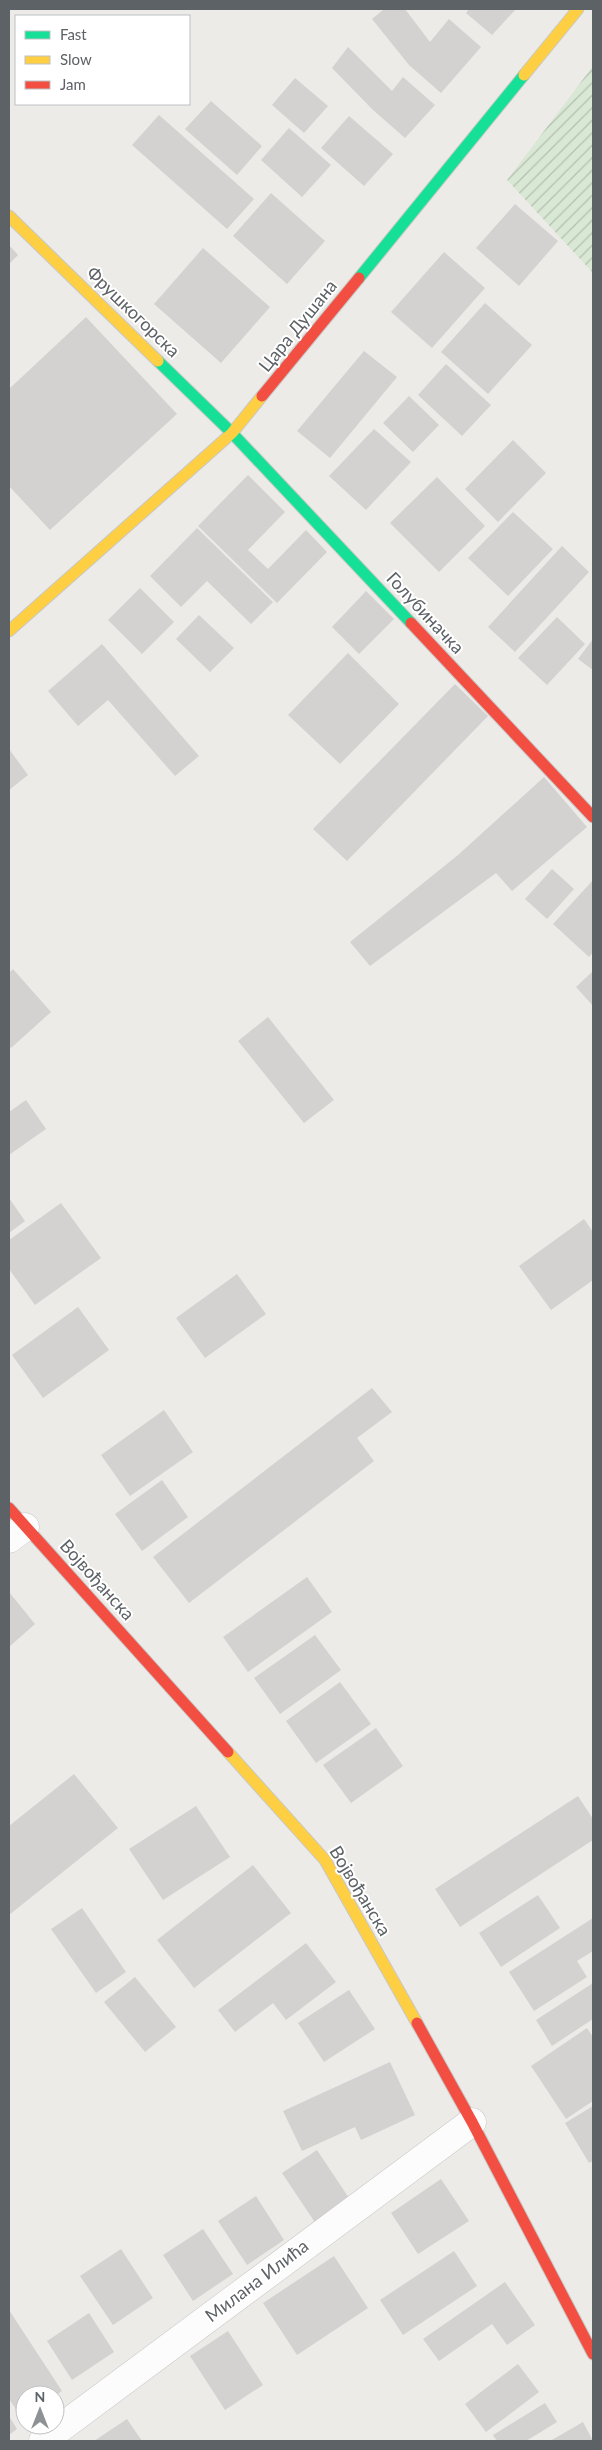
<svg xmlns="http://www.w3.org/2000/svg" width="602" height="2450" font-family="Lato,sans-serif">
  <defs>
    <pattern id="garden-furrows" width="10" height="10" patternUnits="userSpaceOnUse" patternTransform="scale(1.25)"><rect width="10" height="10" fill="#d9e8d4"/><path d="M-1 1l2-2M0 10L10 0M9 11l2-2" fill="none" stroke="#b3bfb0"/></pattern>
  </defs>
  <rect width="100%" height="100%" fill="#edebe8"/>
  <!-- garden -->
  <path fill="url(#garden-furrows)" d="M593,66V273L507,180Z"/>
  <!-- building -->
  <path fill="#d3d2d1" d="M384,9H405L430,42L449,19L481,47L441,93L409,65L372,19Z
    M469,9H516L492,35L466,13Z
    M348,47L392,91L403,77L435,105L405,138L373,110L332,68Z
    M295,78L328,106L304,133L272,105Z
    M211,101L262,146L237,175L185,129Z
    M159,115L254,199L227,229L132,145Z
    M349,116L393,154L364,186L321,148Z
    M289,128L331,165L302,197L261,160Z
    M271,193L325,241L287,284L233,236Z
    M515,204L558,241L519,286L476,248Z
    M9,245L18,255L9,264Z
    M203,248L270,307L221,363L154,304Z
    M444,252L485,288L432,348L391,312Z
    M485,303L532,345L488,394L441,352Z
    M86,317L177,414L50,530L9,486V389Z
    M364,351L397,377L330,458L297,431Z
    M446,364L491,405L462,436L418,395Z
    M409,396L439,425L413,452L383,423Z
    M374,429L411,462L366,510L329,476Z
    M513,440L546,473L498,522L465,489Z
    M248,475L285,512L248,550L268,569L306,530L327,552L277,603L198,526Z
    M437,477L485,526L439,572L390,523Z
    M513,512L553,549L508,596L468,558Z
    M197,528L273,602L251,624L207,581L181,607L150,576Z
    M562,546L589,572L515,652L488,627Z
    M140,588L174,622L142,654L108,620Z
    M366,591L394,619L359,654L332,627Z
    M199,615L234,648L210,672L176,639Z
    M557,617L585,644L547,685L518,658Z
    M593,639V670L578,659Z
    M102,644L199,756L175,776L108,700L78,726L48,691Z
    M348,653L399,704L340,764L288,715Z
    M455,684L488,716L347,861L313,829Z
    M9,749L28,775L9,790Z
    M544,777L587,827L512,891L496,873L370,966L350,942L458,855Z
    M552,869L574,889L547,919L525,899Z
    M593,880V952L589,957L553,924Z
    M13,969L51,1012L11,1048L9,1045V973Z
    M593,971V1006L576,987Z
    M268,1017L334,1100L304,1123L238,1041Z
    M26,1100L46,1129L9,1155V1112Z
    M9,1198L25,1221L9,1233Z
    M61,1203L101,1258L35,1305L9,1269V1240Z
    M584,1219L593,1232V1280L551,1310L519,1266Z
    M237,1274L266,1314L205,1358L176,1318Z
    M78,1307L109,1350L43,1398L12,1355Z
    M372,1388L392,1412L357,1438L374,1461L189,1603L153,1557Z
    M164,1410L193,1452L130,1496L101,1455Z
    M162,1480L188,1517L142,1551L115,1514Z
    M307,1577L332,1612L248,1672L223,1637Z
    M9,1592L35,1624L9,1647Z
    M315,1635L341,1670L280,1714L254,1678Z
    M340,1682L371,1724L316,1763L286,1721Z
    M376,1728L403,1766L351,1803L323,1765Z
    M74,1774L118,1828L9,1915V1826Z
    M578,1796L593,1819V1840L460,1927L435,1889Z
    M196,1806L230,1857L163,1900L129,1849Z
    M253,1865L291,1913L194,1988L157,1940Z
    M538,1895L560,1928L501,1967L479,1933Z
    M82,1908L126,1972L96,1993L51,1929Z
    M593,1918V1951L577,1961L587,1977L534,2011L509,1972Z
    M306,1943L336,1982L286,2020L273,2003L235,2032L218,2010Z
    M135,1977L176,2027L145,2052L104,2002Z
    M593,1983V2019L552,2046L536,2020Z
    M349,1990L375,2029L324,2062L298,2023Z
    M587,2028L593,2037V2101L566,2119L531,2066Z
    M390,2062L415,2115L361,2140L355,2127L302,2151L283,2111Z
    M593,2106V2161L589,2163L565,2123Z
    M317,2150L351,2201L316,2224L282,2173Z
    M441,2179L469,2221L418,2254L391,2213Z
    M256,2196L284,2240L247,2265L218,2221Z
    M203,2229L233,2274L193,2301L163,2255Z
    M121,2249L153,2298L113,2325L80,2276Z
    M454,2251L477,2286L403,2335L380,2300Z
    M334,2256L368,2308L297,2355L263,2303Z
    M505,2282L535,2325L507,2345L492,2324L439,2361L423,2339Z
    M9,2310L62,2391L55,2396L25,2395V2416L22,2418L9,2399Z
    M89,2313L114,2352L72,2380L47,2341Z
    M228,2331L263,2385L225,2410L190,2356Z
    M518,2364L539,2392L486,2432L465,2404Z
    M545,2403L557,2422L526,2441H497L493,2435Z
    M9,2416L17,2429L9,2435Z
    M127,2419L142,2441H94Z
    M583,2422L593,2441H550Z"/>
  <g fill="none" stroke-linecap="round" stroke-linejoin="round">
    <!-- street casing -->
    <g stroke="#c9c9c8" stroke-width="29">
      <path id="street" d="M9,1539L25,1527
        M43,2441L472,2122"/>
    </g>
    <!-- fast casing -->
    <g stroke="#c7c8c7" stroke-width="13">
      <path id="fast" d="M359,278L524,75
        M158,361L232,433L411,623"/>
    </g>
    <!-- slow casing -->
    <g stroke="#c7c8c7" stroke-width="13">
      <path id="slow" d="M524,75L578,9
        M9,216L158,361
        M9,631L232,433L262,396
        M228,1752L325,1860L417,2023"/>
    </g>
    <!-- jam casing -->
    <g stroke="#c7c8c7" stroke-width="13">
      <path id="jam" d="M262,396L359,278
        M411,623L593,817
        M9,1508L228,1752
        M417,2023L472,2122L593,2354"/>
    </g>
    <!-- street -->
    <use href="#street" stroke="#fcfcfc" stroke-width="28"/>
    <!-- fast -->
    <use href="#fast" stroke="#16e098" stroke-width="11"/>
    <!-- slow -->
    <use href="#slow" stroke="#ffcf43" stroke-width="11"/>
    <!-- jam -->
    <use href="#jam" stroke="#f24e42" stroke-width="11"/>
  </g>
  <g text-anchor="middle" stroke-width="4" stroke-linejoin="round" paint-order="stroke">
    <!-- street labels -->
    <g font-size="18" fill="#5d6266" stroke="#fff">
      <text transform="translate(133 312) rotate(44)" y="6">Фрушкогорска</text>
      <text transform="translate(298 326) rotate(-51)" y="6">Цара Душана</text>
      <text transform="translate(425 613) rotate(47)" y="6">Голубиначка</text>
      <text transform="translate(97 1580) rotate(48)" y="6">Војвођанска</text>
      <text transform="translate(360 1891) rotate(59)" y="6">Војвођанска</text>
      <text transform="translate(257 2281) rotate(-37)" y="6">Милана Илића</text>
    </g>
  </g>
  <!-- border -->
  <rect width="602" height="2450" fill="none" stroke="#5d6266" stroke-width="20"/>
  <!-- legend -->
  <rect x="15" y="15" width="175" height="90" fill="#ffffff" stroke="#bec0c2"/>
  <rect x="25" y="31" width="25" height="8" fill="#16e098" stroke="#bec0c2"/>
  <text x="60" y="40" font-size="15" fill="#5d6266">Fast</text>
  <rect x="25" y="56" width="25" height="8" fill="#ffcf43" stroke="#bec0c2"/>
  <text x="60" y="65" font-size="15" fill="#5d6266">Slow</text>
  <rect x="25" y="81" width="25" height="8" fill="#f24e42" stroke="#bec0c2"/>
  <text x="60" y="90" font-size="15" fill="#5d6266">Jam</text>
  <!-- north arrow -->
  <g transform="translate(40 2410)"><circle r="24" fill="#ffffff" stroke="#bec0c2"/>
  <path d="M0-4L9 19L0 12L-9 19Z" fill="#8f9294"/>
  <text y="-8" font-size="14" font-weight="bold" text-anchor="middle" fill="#5d6266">N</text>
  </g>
</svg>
